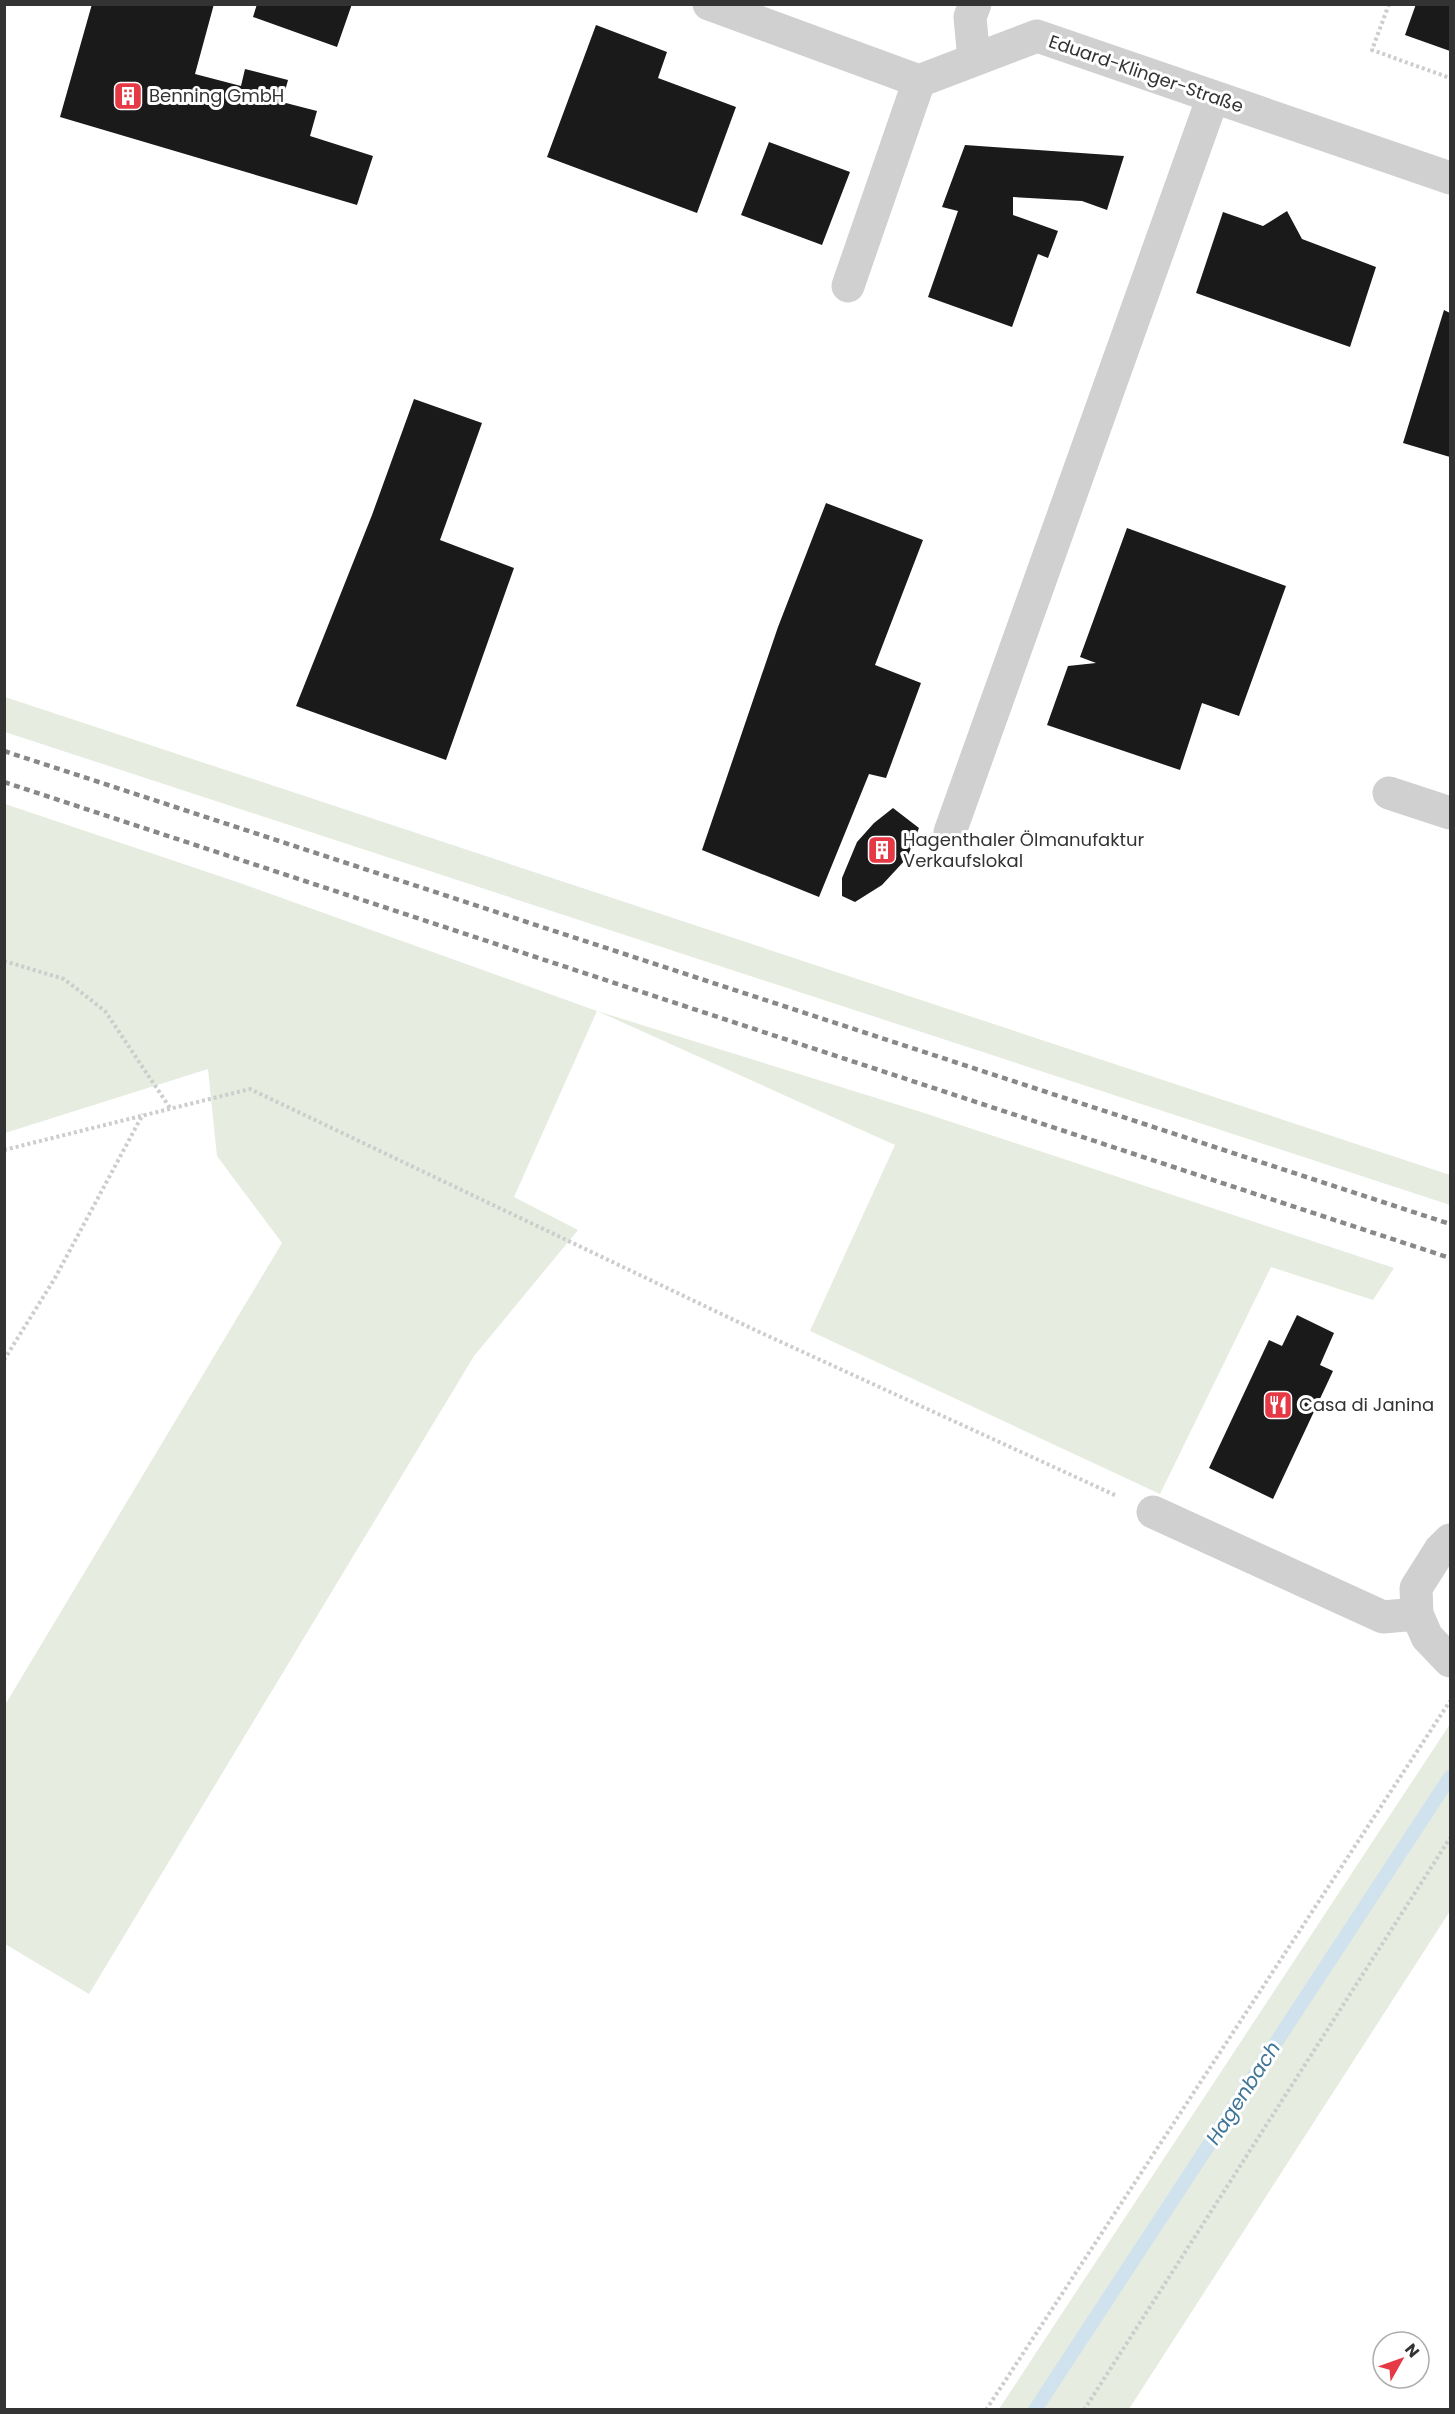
<svg xmlns="http://www.w3.org/2000/svg" width="1455" height="2414" font-family="Poppins,sans-serif">
  <rect width="100%" height="100%" fill="#fff"/>
  <!-- green -->
  <path fill="#e6ecdf" d="M5,697L1450,1175V1205L5,732Z
    M5,804L240,883L597,1011L918,1111L1394,1268L1373,1300L1271,1267L1160,1494L810,1331L895,1145L597,1011L514,1197L578,1230L474,1356L89,1994L5,1944V1705L282,1243L217,1156L208,1069L5,1133Z
    M1450,1724V1911L1129,2409H999Z"/>
  <g fill="none" stroke-linecap="round" stroke-linejoin="round">
    <!-- stream -->
    <path stroke="#cfe2ee" stroke-width="14" d="M1035,2410L1450,1777"/>
  </g>
  <!-- building -->
  <path fill="#1a1a1a" d="M92,4H214L195,74L241,86L245,69L288,80L282,102L317,111L310,136L373,156L357,205L60,117Z
    M257,4H352L337,47L253,17Z
    M1416,4H1450V51L1405,35Z
    M596,25L667,52L658,78L736,107L697,213L547,157Z
    M769,142L850,172L822,245L741,215Z
    M965,145L1124,156L1107,210L1082,201L1013,197V215L1058,231L1048,258L1038,254L1012,327L928,297L958,211L942,207Z
    M1287,211L1302,239L1376,267L1350,347L1196,293L1223,212L1263,226Z
    M1444,310L1450,313V457L1403,443Z
    M414,399L482,423L440,540L514,568L446,760L296,706L372,515Z
    M826,503L923,540L875,665L921,683L886,778L869,774L819,897L702,850L778,627Z
    M1127,528L1286,586L1239,716L1202,703L1180,770L1047,725L1068,666L1096,663L1080,657Z
    M893,808L919,828L907,858L882,885L855,902L842,896V878L857,842L874,823Z
    M1297,1315L1334,1333L1320,1365L1333,1371L1273,1499L1209,1468L1269,1340L1282,1346Z"/>
  <g fill="none" stroke-linecap="round" stroke-linejoin="round">
    <!-- path -->
    <path stroke="#cdcdcd" stroke-width="4" stroke-dasharray="3 3" stroke-linecap="butt" d="M1389,4L1372,50L1450,78
      M4,961L64,979L105,1011L170,1108
      M4,1150L250,1089L755,1330L1117,1496
      M4,1360L55,1278L143,1114
      M986,2410L1450,1701
      M1084,2410L1450,1838"/>
    <!-- minor -->
    <path stroke="#d0d0d0" stroke-width="33" d="M709,4L919,81L1037,36L1450,178
      M974,60L970,17L975,4
      M848,286L919,81
      M1389,793L1450,813
      M950,832L1213,97
      M1153,1512L1383,1617L1417,1614
      M1450,1540L1440,1550L1416,1588L1417,1614L1427,1637L1450,1661"/>
    <!-- rail -->
    <path stroke="#888" stroke-width="4.5" stroke-dasharray="6 4.5" stroke-linecap="butt" d="M4,751L1450,1224
      M4,782L1450,1258"/>
  </g>
  <!-- icons -->
  <defs>
    <g id="building-square" transform="scale(1.5)"><rect x="-9" y="-9" width="18" height="18" rx="4" fill="#e63946" stroke="#fff"/><path d="M-4-6H4V6H1V3H-1V6H-4ZM-2.5-4.3h1.7v1.8h-1.7ZM.8-4.3h1.7v1.8H.8ZM-2.5-1h1.7V.8h-1.7ZM.8-1h1.7V.8H.8Z" fill="#fff"/></g>
    <g id="restaurant-square" transform="scale(1.5)"><rect x="-9" y="-9" width="18" height="18" rx="4" fill="#e63946" stroke="#fff"/><path d="M-5-6h1v4h1v-4h1v4h1v-4h1v5L-1.5 .5V6h-2V.5L-5-1ZM5-6V6H3V1.5H1.5Q1.5-4 5-6Z" fill="#fff"/></g>
  </defs>
  <g fill-rule="evenodd">
    <use href="#building-square" x="128" y="96"/>
    <use href="#building-square" x="882" y="850"/>
    <use href="#restaurant-square" x="1278" y="1405"/>
  </g>
  <g text-anchor="middle" stroke-width="6" stroke-linejoin="round" paint-order="stroke">
    <!-- street labels -->
    <g font-size="18" fill="#333" stroke="#fff">
      <text transform="translate(1146 74) rotate(19)" y="6">Eduard-Klinger-Straße</text>
    </g>
    <!-- poi labels -->
    <g font-size="18" fill="#333" stroke="#fff" text-anchor="start">
      <text x="149" y="102">Benning GmbH</text>
      <text x="903" y="846">Hagenthaler Ölmanufaktur<tspan x="903" dy="21">Verkaufslokal</tspan></text>
      <text x="1299" y="1411">Casa di Janina</text>
    </g>
    <!-- water labels -->
    <g font-size="20" font-style="italic" fill="#3f7597" stroke="#fff">
      <text transform="translate(1243 2093) rotate(-57)" y="7">Hagenbach</text>
    </g>
  </g>
  <!-- border -->
  <rect width="1455" height="2414" fill="none" stroke="#333333" stroke-width="12"/>
  <!-- north arrow -->
  <g transform="translate(1401 2360) rotate(50)"><circle r="28" fill="#ffffff" stroke="#adadad" stroke-width="1.5"/>
  <path d="M0-4.5L10 22L0 15L-10 22Z" fill="#e63946"/>
  <text y="-9" font-size="16" font-weight="bold" text-anchor="middle" fill="#333333">N</text>
  </g>
</svg>
